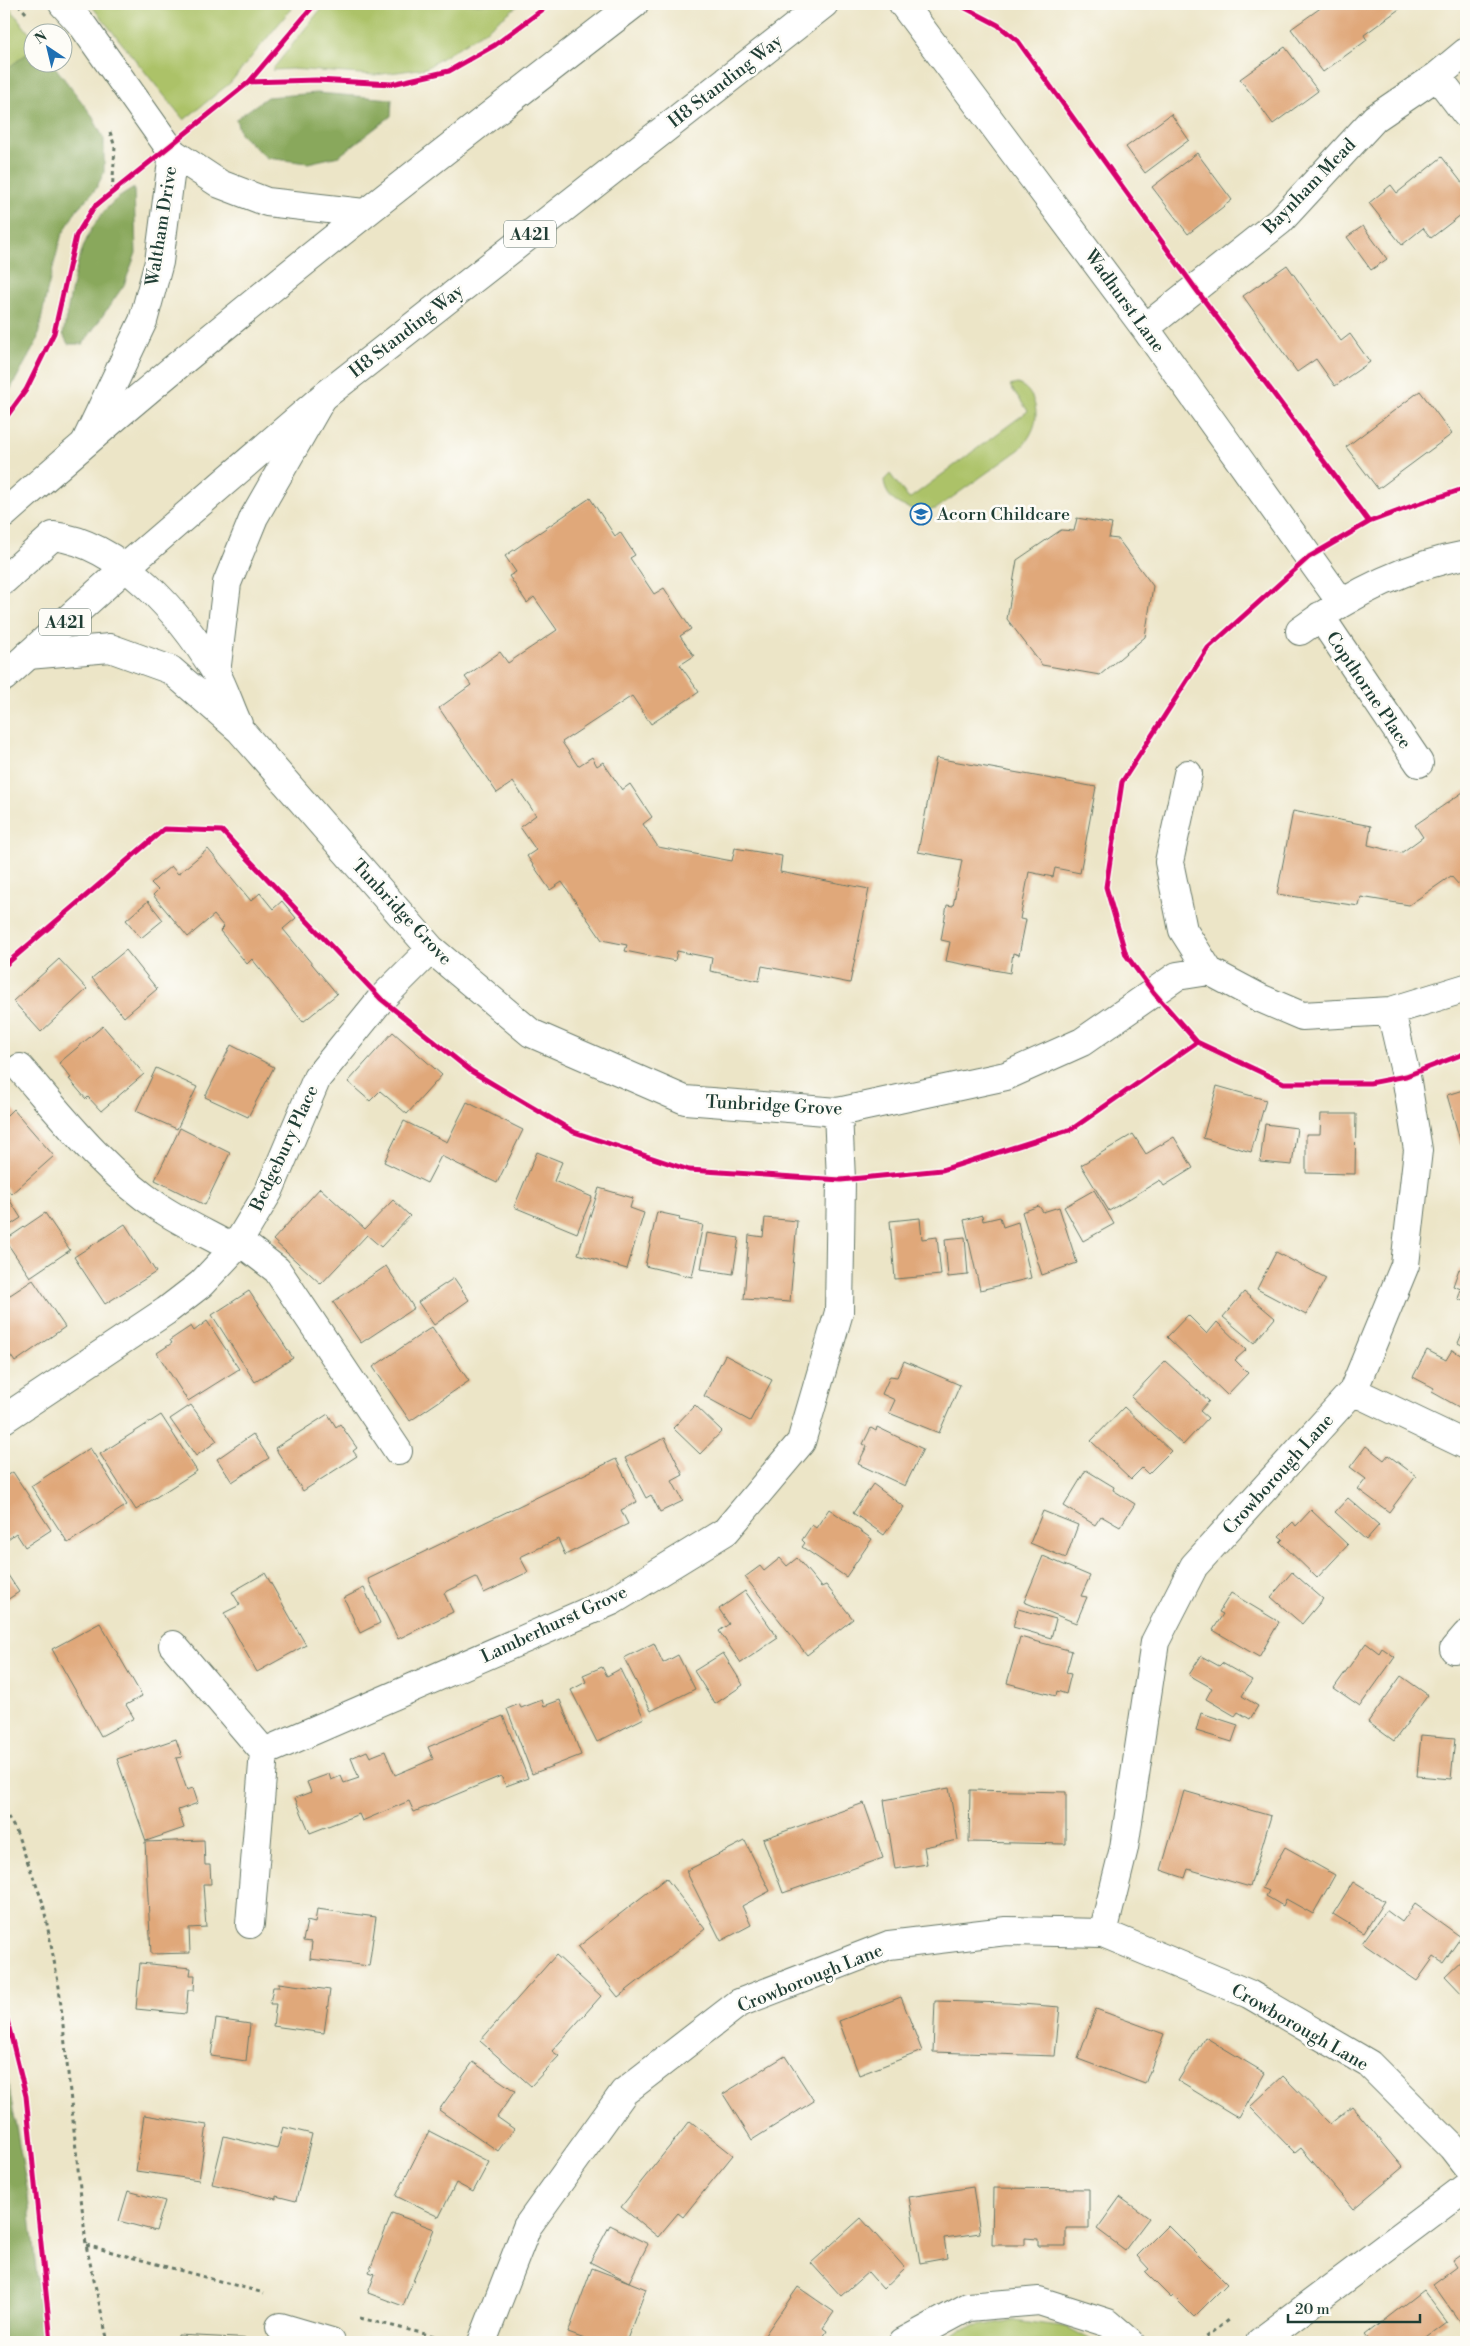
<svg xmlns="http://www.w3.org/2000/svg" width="1470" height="2346" font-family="'Libre Bodoni',serif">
  <rect width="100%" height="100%" fill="#fdfcf7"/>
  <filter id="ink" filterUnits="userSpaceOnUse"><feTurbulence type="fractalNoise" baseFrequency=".02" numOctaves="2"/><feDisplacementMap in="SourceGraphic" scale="10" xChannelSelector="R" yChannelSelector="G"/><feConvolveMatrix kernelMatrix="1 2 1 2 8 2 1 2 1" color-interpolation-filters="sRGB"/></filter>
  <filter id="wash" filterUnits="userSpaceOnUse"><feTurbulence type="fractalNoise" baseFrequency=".0096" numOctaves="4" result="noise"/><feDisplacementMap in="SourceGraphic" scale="20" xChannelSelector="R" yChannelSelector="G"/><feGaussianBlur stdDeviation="1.12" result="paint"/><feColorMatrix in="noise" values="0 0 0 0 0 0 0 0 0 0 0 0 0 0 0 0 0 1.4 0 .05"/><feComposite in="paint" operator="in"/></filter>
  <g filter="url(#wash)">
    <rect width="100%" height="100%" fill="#ece5c7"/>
    <!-- green -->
    <path fill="#acc267" stroke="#66804e" d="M4,4H7L32,37V50L4,71Z
      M90,4H295L230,83L184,120Z
      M325,4H520L486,30L426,68L375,75L292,69L272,70Z
      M1017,384C1024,386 1028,390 1032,397C1041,417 1034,433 1020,449L936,509C914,512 886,507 884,480L890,474L909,499L1028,411L1010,386Z
      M1014,2320L1067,2327L1095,2342H938L961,2329Z"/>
    <!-- forest -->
    <path fill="#89a85c" stroke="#547248" d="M32,50V62L52,63L91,114L104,139V173L95,190L77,209L61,237L47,291L37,341L10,390L4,398V71Z
      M317,93L392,99L391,116L339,156L308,163L267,158L240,134L236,119L267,97Z
      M134,188L136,253L124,285L83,344H68L63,334C72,291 76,239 109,206C115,199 126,193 134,188Z
      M4,2060L27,2188L44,2342H4Z"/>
    <g id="blocks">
      <!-- building -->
      <path fill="#e0a87a" d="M1326,4H1406L1364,35L1367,40L1323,72L1291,29Z
        M1285,47L1318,91L1273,124L1240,79Z
        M1171,114L1189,140L1145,173L1126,147Z
        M1197,153L1232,200L1188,234L1152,187Z
        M1442,157L1466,188V211L1431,238L1423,228L1402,245L1369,203L1391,185L1397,193Z
        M1363,226L1387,259L1371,270L1347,237Z
        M1287,265L1341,341L1350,334L1370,362L1335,386L1316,359L1297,372L1243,296Z
        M1420,391L1452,434L1378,489L1346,447Z
        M590,498L615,536L620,532L635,555L630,558L654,594L664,588L691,629L680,636L694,656L680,665L699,692L651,724L632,696L562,742L578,766L592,757L597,766L603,762L622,790L630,784L652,817L643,824L658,847L732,861L735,848L782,856L780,872L869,889L850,983L762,966L759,981L710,971L712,958L677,951L675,961L625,951L627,945L602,940L562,882L550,890L527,856L536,850L520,827L536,815L513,782L497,793L439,708L471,685L465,677L500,652L508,663L557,630L534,597L527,603L509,576L516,572L505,556Z
        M1077,518L1112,524L1109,538L1118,539L1153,586L1145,637L1100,675L1042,665L1007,619L1017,560L1061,530L1074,531Z
        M936,758L1096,787L1080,873L1055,868L1053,877L1029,872L1020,919L1026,920L1019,955L1013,953L1010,973L946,961L950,942L941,940L947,905L953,906L962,860L918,852Z
        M1466,790V880L1459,885L1451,876L1409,905L1361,897L1359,906L1277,894L1293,811L1371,826L1368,845L1401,853L1423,837L1415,825Z
        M208,849L251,901L260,893L273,909L282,901L296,918L283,929L337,994L303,1022L252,959L247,964L220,931L224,927L214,915L188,937L153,895L158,890L151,883L171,866L178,874Z
        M148,901L163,920L141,938L126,920Z
        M126,950L157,989L124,1017L92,978Z
        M59,959L87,989L41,1032L13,1001Z
        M103,1026L144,1074L101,1111L88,1097L86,1099L69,1079L71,1078L59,1063Z
        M393,1032L442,1075L407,1114L380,1091L370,1101L348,1082Z
        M231,1045L274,1067L248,1117L205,1097Z
        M156,1068L197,1087L177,1129L136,1111Z
        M1217,1086L1266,1100L1251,1152L1203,1138Z
        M1466,1089V1153L1464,1154L1447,1095Z
        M467,1102L523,1130L497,1183L441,1156L427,1183L384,1162L404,1121L447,1142Z
        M13,1109L54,1156L11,1194L4,1186V1118Z
        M1321,1114H1356L1355,1174L1306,1173V1134H1320Z
        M1265,1124L1297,1128L1292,1165L1260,1162Z
        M180,1128L230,1153L205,1205L155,1180Z
        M1133,1134L1146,1154L1174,1137L1193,1168L1164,1186L1160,1180L1109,1211L1081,1165Z
        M537,1152L562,1162L554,1181L592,1197L577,1233L514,1207Z
        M320,1188L365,1229L393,1200L410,1216L381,1247L367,1235L321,1284L273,1240Z
        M599,1188L633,1198L630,1208L644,1213L627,1269L578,1254Z
        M1094,1190L1114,1224L1083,1241L1064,1207Z
        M7,1196L21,1218L4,1229V1198Z
        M1039,1206L1043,1212L1059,1207L1077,1263L1042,1275L1022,1212Z
        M657,1212L680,1217L679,1220L703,1225L692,1277L645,1266Z
        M45,1213L70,1250L30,1277L5,1240Z
        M982,1215L983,1221L1000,1217L1003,1227L1018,1222L1031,1278L980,1290L964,1220Z
        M765,1218L797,1221L790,1302L744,1299L749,1235L763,1237Z
        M920,1218L922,1239L937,1237L941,1275L895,1279L890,1221Z
        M125,1224L156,1272L105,1304L74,1257Z
        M707,1233L739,1238L733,1274L701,1269Z
        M965,1237L968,1275L948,1277L945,1239Z
        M1276,1252L1326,1278L1306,1315L1257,1289Z
        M386,1266L414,1308L361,1343L333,1302Z
        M1459,1269L1466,1271V1302L1458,1299L1461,1289L1453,1286Z
        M454,1278L469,1300L434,1325L418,1302Z
        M33,1280L65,1327L15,1362L4,1346V1299Z
        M249,1291L293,1358L255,1382L212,1315Z
        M1244,1292L1275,1318L1254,1343L1223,1317Z
        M1188,1315L1207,1334L1217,1322L1246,1350L1235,1360L1248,1373L1227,1395L1167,1337Z
        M207,1321L239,1369L188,1401L157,1353L172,1343L170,1340L191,1326L194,1331Z
        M1466,1325V1347L1458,1343Z
        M432,1327L469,1381L410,1421L373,1367Z
        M1427,1350L1446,1360L1452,1350L1466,1358V1411L1432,1392L1434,1388L1413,1377Z
        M725,1355L772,1380L750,1421L704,1396Z
        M904,1361L960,1385L939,1433L889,1413L895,1400L882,1394L890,1376L897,1377Z
        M1165,1361L1209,1401L1200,1411L1208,1418L1183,1445L1131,1397Z
        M191,1405L217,1441L196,1456L170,1419Z
        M695,1405L722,1431L700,1454L673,1428Z
        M1124,1407L1171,1451L1148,1474L1142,1468L1131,1479L1091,1441Z
        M328,1414L336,1427L340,1424L357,1448L353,1451L357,1456L303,1491L275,1448Z
        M161,1415L197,1471L136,1510L100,1454Z
        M877,1427L923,1449L905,1486L858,1464L867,1446L863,1444L871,1428L876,1431Z
        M253,1434L269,1458L232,1482L217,1459Z
        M665,1438L683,1475L672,1481L683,1501L660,1512L651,1495L646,1498L625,1458Z
        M1366,1446L1384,1460L1388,1455L1416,1476L1389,1512L1358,1489L1366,1479L1350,1467Z
        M90,1448L127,1505L68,1543L31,1486Z
        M616,1459L637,1502L621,1510L628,1524L565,1555L558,1539L520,1557L528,1572L484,1593L476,1577L444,1593L453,1612L398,1639L368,1579Z
        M1086,1470L1114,1487L1113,1490L1135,1504L1120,1527L1101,1516L1095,1525L1064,1506Z
        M13,1472L51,1530L25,1547L16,1533L4,1542V1478Z
        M873,1484L904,1507L884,1535L853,1513Z
        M1348,1498L1379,1525L1366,1540L1335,1512Z
        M829,1509L872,1539L846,1577L802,1547L805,1543L802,1540L812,1525L816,1528Z
        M1311,1510L1348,1545L1317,1578L1280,1542L1283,1539L1279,1536L1293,1522L1296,1526Z
        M1043,1511L1078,1525L1066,1558L1030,1543Z
        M1043,1556L1090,1576L1081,1596L1087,1597L1076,1623L1024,1602Z
        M780,1558L787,1566L797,1558L821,1587L826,1585L853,1619L807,1655L745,1577L760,1566L764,1571Z
        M4,1569L19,1592L4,1602Z
        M1292,1572L1323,1599L1302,1624L1271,1597Z
        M265,1573L306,1645L257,1672L224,1613L240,1605L232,1592Z
        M364,1588L380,1623L360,1633L344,1598Z
        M745,1591L778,1638L741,1663L719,1631L729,1624L719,1609Z
        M1231,1593L1279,1622L1259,1657L1213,1630L1223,1614L1219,1612Z
        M1018,1609L1056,1619L1051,1638L1013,1627Z
        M100,1623L142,1696L126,1705L134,1718L101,1736L52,1649Z
        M1020,1637L1072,1651L1066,1673L1071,1674L1066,1694L1057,1691L1056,1696L1007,1683Z
        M654,1643L663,1663L678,1655L695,1689L651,1711L624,1658Z
        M1366,1643L1379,1653L1382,1648L1395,1657L1360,1706L1334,1688Z
        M723,1653L743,1685L715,1704L694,1671Z
        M1201,1656L1219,1666L1222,1663L1252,1680L1242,1696L1258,1706L1250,1719L1238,1712L1235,1716L1206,1699L1212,1688L1189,1675Z
        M602,1667L607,1676L620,1669L644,1718L597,1742L571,1690L586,1682L583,1675Z
        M1401,1676L1428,1695L1394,1741L1368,1722Z
        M542,1700L544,1706L560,1700L581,1755L532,1774L507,1709L519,1704L521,1708Z
        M1201,1713L1238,1725L1232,1742L1196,1731Z
        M503,1716L528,1778L506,1786L501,1776L414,1812L409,1801L362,1821L359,1814L310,1833L295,1798L311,1792L307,1782L329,1774L331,1780L341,1776L344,1783L359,1778L351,1758L367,1751L370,1757L385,1751L395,1775L433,1759L428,1747Z
        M1421,1735L1455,1738L1451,1779L1417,1776Z
        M176,1739L182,1757L176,1758L187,1790L193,1788L198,1803L178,1810L184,1828L146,1841L117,1759Z
        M949,1788L958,1840L924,1847L927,1864L895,1869L884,1800Z
        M970,1790L1066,1792V1844L969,1842Z
        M1184,1791L1271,1816L1250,1887L1188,1869L1185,1878L1161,1870Z
        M864,1803L883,1858L783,1893L763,1839Z
        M204,1840L205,1865H210L211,1884H203L206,1927L189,1928L190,1953L151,1954L145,1842Z
        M745,1841L770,1891L742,1906L751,1925L721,1941L686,1871Z
        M1285,1847L1335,1875L1313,1914L1286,1899L1283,1906L1266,1896L1269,1891L1262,1888Z
        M666,1878L705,1929L618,1997L578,1947Z
        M1353,1882L1384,1901L1364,1933L1333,1914Z
        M1415,1904L1461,1937L1443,1963L1434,1957L1417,1981L1362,1943L1386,1910L1402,1922Z
        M317,1909L376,1917L369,1966L310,1959L312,1942L303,1941L307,1921L315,1923Z
        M556,1955L601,1996L552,2051L559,2056L531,2086L480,2041Z
        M1466,1956V1998L1445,1976Z
        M140,1963L191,1968L190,1975H195L194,1990H188L186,2014L136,2009Z
        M279,1983L330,1990L324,2033L273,2026L276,2004H270L273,1987H279Z
        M901,1997L922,2051L859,2075L839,2021Z
        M935,2001L1008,2003L1060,2007L1055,2056L933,2052Z
        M1096,2009L1164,2034L1145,2084L1078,2059Z
        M216,2019L250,2024L246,2061L211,2056Z
        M1205,2037L1265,2073L1239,2118L1178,2081Z
        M785,2056L814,2101L752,2140L723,2094Z
        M473,2062L515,2091L497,2117L514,2129L498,2151L439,2110Z
        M1283,2076L1330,2124L1352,2106L1403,2167L1353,2209L1301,2148L1295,2153L1250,2107Z
        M144,2115L207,2125L199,2180L136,2171Z
        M690,2121L733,2155L683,2217L678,2213L658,2237L621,2207Z
        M283,2127L312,2134L296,2201L276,2196V2199L212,2184L224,2136L277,2149Z
        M429,2131L489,2162L473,2192L456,2183L439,2217L396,2196Z
        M973,2187L980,2233L944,2238L947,2258L920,2263L909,2197Z
        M993,2188L1089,2189V2228H1066V2246H1038V2239L1025,2238V2245H992Z
        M128,2191L165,2201L156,2231L119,2221Z
        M1120,2197L1149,2218L1125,2250L1097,2229Z
        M392,2213L434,2229L403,2306L368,2293L375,2274L369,2272Z
        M861,2218L905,2268L883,2289L868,2272L841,2296L811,2263Z
        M610,2225L648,2244L629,2282L646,2289L626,2342H593L568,2333L592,2268L629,2282L590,2262Z
        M1168,2225L1227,2284L1194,2317L1173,2296L1171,2298L1145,2272L1149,2269L1137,2256Z
        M1466,2251V2331L1433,2284L1456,2267L1452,2261Z
        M798,2287L834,2312L823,2328L827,2331L820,2342H760Z
        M1423,2290L1447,2322L1420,2342H1371L1365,2335Z
        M178,2335L255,2339V2342H178Z"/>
    </g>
  </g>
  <g filter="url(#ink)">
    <use href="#blocks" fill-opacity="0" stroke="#677867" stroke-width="1"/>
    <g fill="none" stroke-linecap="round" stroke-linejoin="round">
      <!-- minor casing -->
      <g stroke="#677867" stroke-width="30">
        <path id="minor" d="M63,4L83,26L173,153L159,262L143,321L86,441
          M903,4L1145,328L1341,602
          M1437,76L1466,52
          M173,153L220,184L267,202L364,213
          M1145,328L1280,221L1375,118L1437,76L1466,114
          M4,580L53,536C121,544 182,616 215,671C224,687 230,707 238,724
          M1320,616L1419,763
          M1300,631C1350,594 1405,566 1466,555
          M28,655L110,648L171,670L240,730L431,949L531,1033L685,1100L838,1112L1006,1076L1082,1042L1177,976L1209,971L1260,998L1302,1016L1391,1011L1466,988
          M216,673L227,583L254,517L321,400
          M1188,774L1169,862L1183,930L1209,971
          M20,1068C63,1118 104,1171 160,1208C183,1223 209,1235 234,1249
          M238,1240L277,1270L398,1451
          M1353,1391L1466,1445
          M4,1419L166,1311L201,1284L234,1249L269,1191L317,1078L381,999L431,949
          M173,1645L264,1752L250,1924
          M1454,1649L1466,1635
          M264,1752L612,1601L726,1531L801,1442L839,1312L841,1180L838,1112
          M1103,1933L1124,1848L1155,1642L1194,1566L1353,1391L1405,1265L1418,1150L1406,1076L1391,1011
          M280,2327L331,2342
          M482,2342L527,2227L624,2092L739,2003L889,1945L1006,1931L1103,1933L1249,1994L1369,2064L1452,2147L1466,2165
          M903,2342L968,2307L1039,2301L1108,2323L1130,2342
          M1260,2342L1466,2187"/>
      </g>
      <!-- highway casing -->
      <g stroke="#677867" stroke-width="30">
        <path id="highway" d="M4,514C206,335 420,169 634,4
          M4,677L126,567L323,397L824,4"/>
      </g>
      <!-- path -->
      <path stroke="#677867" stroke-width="3" stroke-dasharray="4 4" stroke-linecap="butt" d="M18,4L27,14
        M110,132L115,147L112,193
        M4,1810L16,1831L43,1903L59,1987L86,2245L108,2342
        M86,2245L264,2293
        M360,2318L446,2339
        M1199,2342L1228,2320"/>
      <!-- minor -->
      <use href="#minor" stroke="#fff" stroke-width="28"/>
      <!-- highway -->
      <use href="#highway" stroke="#fff" stroke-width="28"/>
      <!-- cycleway casing -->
      <g stroke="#fdfcf7" stroke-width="8">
        <path id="cycleway" d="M958,4L998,25L1018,41L1195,288L1369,522L1415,505L1466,488
          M249,82L315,4
          M4,420L26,390L54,333L76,236L94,207L249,82L316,80L392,84L449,71L495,45L550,4
          M4,966L164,829L222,831L381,999L471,1071L574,1132L689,1170L841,1180L942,1170L1072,1129L1197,1042L1154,993L1126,955L1106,887L1122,782L1208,648L1309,557L1369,522
          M1197,1042L1284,1083H1370L1406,1076L1466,1053
          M4,2008L26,2096L51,2342"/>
      </g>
      <!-- cycleway -->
      <use href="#cycleway" stroke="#d6006c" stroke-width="5"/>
    </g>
  </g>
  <!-- icons -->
  <defs>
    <g id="school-ring" transform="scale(1.125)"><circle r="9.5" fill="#fdfcf7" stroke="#1f6fb2" stroke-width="1.5"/><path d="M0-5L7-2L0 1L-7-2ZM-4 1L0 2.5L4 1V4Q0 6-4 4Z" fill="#1f6fb2"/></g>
  </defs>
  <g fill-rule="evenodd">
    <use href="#school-ring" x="921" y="514"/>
  </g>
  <g text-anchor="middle" stroke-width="5" stroke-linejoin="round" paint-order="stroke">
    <!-- shield labels -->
    <g fill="#fdfcf7" stroke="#62766e" stroke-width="1">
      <rect x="504" y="220.5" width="52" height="27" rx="4"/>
      <rect x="39" y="608.5" width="52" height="27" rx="4"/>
    </g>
    <g font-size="16" font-weight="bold" fill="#1f3d34">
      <text x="530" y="240">A421</text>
      <text x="65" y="628">A421</text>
    </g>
    <!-- street labels -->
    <g font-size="18" fill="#1f3d34" stroke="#fdfcf7">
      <text transform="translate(725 81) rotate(-38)" y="6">H8 Standing Way</text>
      <text transform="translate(1309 186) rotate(-46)" y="6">Baynham Mead</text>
      <text transform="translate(161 226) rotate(-81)" y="6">Waltham Drive</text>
      <text transform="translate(1125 301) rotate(54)" y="6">Wadhurst Lane</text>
      <text transform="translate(406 331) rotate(-38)" y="6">H8 Standing Way</text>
      <text transform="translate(1369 690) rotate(56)" y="6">Copthorne Place</text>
      <text transform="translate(402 912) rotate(47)" y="6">Tunbridge Grove</text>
      <text transform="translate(774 1105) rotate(3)" y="6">Tunbridge Grove</text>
      <text transform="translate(284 1148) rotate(-65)" y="6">Bedgebury Place</text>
      <text transform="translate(1278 1474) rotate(-48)" y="6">Crowborough Lane</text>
      <text transform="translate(554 1624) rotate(-25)" y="6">Lamberhurst Grove</text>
      <text transform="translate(810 1978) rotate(-22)" y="6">Crowborough Lane</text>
      <text transform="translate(1300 2027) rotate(30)" y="6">Crowborough Lane</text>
    </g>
    <!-- poi labels -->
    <g font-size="18" fill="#1f3d34" stroke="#fdfcf7" text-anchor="start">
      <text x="937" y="520">Acorn Childcare</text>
    </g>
  </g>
  <!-- margin -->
  <rect width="1470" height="2346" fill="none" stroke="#fdfcf7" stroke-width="20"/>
  <!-- north arrow -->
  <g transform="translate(48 48) rotate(325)"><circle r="24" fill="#fdfcf7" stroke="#a4b0a9"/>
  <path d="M0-4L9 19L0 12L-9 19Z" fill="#1f6fb2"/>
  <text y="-8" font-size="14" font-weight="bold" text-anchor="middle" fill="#1f3d34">N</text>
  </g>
  <!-- scale -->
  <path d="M1288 2314v8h132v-8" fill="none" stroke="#1f3d34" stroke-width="2.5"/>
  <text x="1295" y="2314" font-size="15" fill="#1f3d34" stroke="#fdfcf7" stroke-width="4" paint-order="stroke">20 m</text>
</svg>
